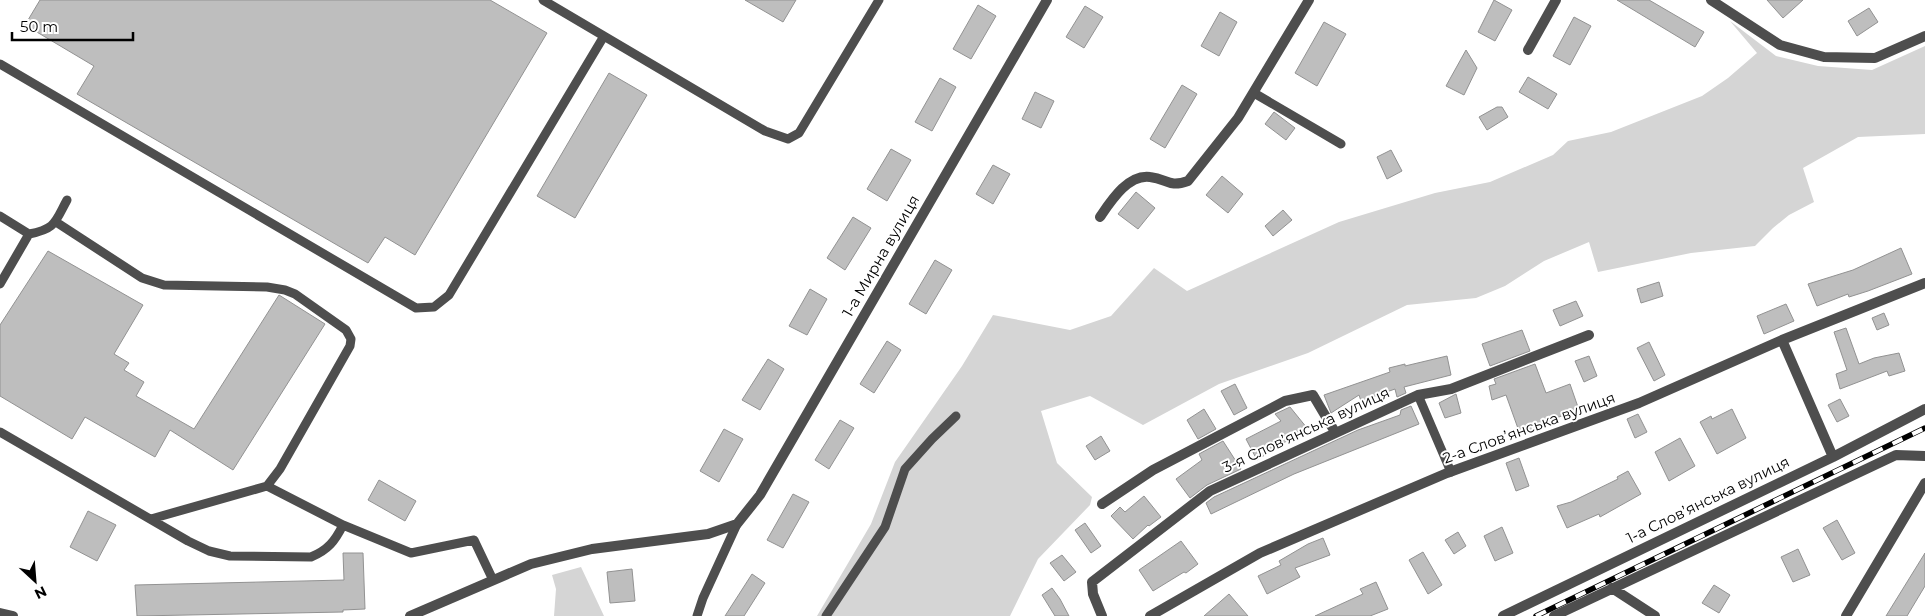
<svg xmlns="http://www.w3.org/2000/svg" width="1925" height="616" font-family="Montserrat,sans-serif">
  <rect width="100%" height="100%" fill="#fff"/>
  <!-- green -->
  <path fill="#d5d5d5" d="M1730,21L1776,56L1818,66L1872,70L1925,46V134L1858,137L1803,168L1814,202L1789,215L1773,228L1755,246L1691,253L1598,272L1589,242L1544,261L1505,286L1476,298L1407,305L1308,353L1219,384L1143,425L1090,396L1041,411L1057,463L1092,497L1090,505L1038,559L1010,616H817L871,524L895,462L962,366L993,315L1070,330L1111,316L1154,268L1187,291L1339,222L1435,193L1490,182L1553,155L1568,141L1611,132L1702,96L1728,78L1757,53Z
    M581,567L604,616H554L556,589L552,575Z"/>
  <!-- building -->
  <path fill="#bebebe" stroke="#929292" d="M40,0H490L547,33L415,255L385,237L368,263L77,94L94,66L25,25Z
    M745,0H796L783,22Z
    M1494,0L1512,10L1495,41L1478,32Z
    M1617,0H1649L1704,32L1695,47Z
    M1767,0H1803L1783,18Z
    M978,5L996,16L971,59L953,49Z
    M1085,6L1103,17L1084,48L1066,37Z
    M1869,8L1878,22L1857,36L1848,21Z
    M1220,12L1237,22L1219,56L1201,46Z
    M1574,17L1591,26L1570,65L1553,56Z
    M1324,22L1346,34L1317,86L1295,73Z
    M1466,50L1477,68L1464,95L1446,86Z
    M609,73L647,95L575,218L537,196Z
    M1528,77L1557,94L1548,109L1519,92Z
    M940,78L956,87L932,131L915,122Z
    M1182,85L1197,94L1165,148L1150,139Z
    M1035,92L1054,101L1041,128L1022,119Z
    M1497,107H1502L1508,117L1487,130L1479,117Z
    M1274,112L1295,128L1286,140L1265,124Z
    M891,149L911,160L887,201L867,189Z
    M1391,150L1402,171L1387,179L1377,157Z
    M993,165L1010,174L993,204L976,194Z
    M1222,176L1243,194L1228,213L1206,195Z
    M1136,192L1155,208L1138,229L1118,214Z
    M1283,210L1292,220L1273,236L1265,226Z
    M853,217L871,228L845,270L827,258Z
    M1901,248L1912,274L1868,291L1849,297L1848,294L1817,306L1808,284L1853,270Z
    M48,251L143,305L114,354L129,363L124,370L144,382L136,396L194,429L279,295L325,324L233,470L170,430L155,457L85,417L72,439L0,396V325Z
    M935,260L952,270L926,314L909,304Z
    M1659,282L1663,296L1641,303L1637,289Z
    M810,289L827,299L807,335L789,326Z
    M1576,301L1583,316L1560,326L1553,310Z
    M1786,304L1794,321L1764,334L1757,316Z
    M1884,313L1889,325L1877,330L1872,318Z
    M1846,328L1859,364L1874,358L1899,353L1905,371L1889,376L1887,371L1840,389L1836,374L1847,370L1834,332Z
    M1522,330L1530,351L1490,366L1482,344Z
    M887,341L901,350L874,393L860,384Z
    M1649,342L1665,375L1654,381L1637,348Z
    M1447,356L1451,375L1404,387L1406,393L1397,397L1395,389L1361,401L1359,395L1331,413L1324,395L1390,372L1389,368L1405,364V366Z
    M1589,356L1597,376L1584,382L1575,361Z
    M768,359L784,369L760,410L742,400Z
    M1535,364L1546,393L1570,384L1579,410L1553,419L1554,422L1520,434L1506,395L1492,400L1489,386L1496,384L1494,379Z
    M1235,384L1247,408L1234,415L1221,391Z
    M1456,394L1461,413L1445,418L1439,403Z
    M1840,399L1849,416L1837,422L1828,405Z
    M1411,406L1419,424L1294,474L1211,514L1206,503L1214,497L1358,430L1400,415L1401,410Z
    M1290,407L1307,428L1257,460L1246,439L1281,421L1275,414Z
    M1204,409L1216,429L1198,439L1187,420Z
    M1732,409L1746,438L1717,454L1700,422L1711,416L1712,419Z
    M1638,414L1647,432L1635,438L1627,419Z
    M840,420L854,428L829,469L815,460Z
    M724,429L743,439L719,482L700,471Z
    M1101,436L1110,451L1095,460L1086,446Z
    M1680,438L1695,466L1669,481L1655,452Z
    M1223,441L1241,469L1207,485L1190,498L1176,479L1202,460L1199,454Z
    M1519,458L1529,486L1516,491L1506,463Z
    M1628,471L1641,494L1600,517L1599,514L1567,528L1557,506L1571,502L1618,479L1617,477Z
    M379,480L416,501L405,521L368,500Z
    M793,494L809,502L783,548L767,540Z
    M1144,496L1161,517L1149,526L1148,525L1133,539L1111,516L1120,507L1125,512Z
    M88,511L116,525L97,561L70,547Z
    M1837,520L1855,553L1842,560L1823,528Z
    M1085,523L1101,546L1091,553L1075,530Z
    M1502,527L1513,553L1495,561L1484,536Z
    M1458,532L1466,546L1454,554L1445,540Z
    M1323,538L1330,555L1295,568L1300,577L1267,594L1258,576L1281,565L1279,561L1308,544Z
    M1181,541L1198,564L1186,573L1184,572L1153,591L1139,570Z
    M1798,549L1810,575L1793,582L1781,557Z
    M1423,552L1442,585L1428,594L1409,560Z
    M343,553H363L365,609L343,610V612L137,616L135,585L344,580Z
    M1925,553V586L1907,616H1886Z
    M1062,555L1076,572L1064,581L1050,563Z
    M632,569L635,601L610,603L607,572Z
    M752,574L765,583L744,616H725Z
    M1376,582L1388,609L1370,616H1315L1363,594L1360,589Z
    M1714,585L1730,595L1719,613L1702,603Z
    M1052,588L1060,599L1069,616H1055L1042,595Z
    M1229,594L1248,616H1204Z"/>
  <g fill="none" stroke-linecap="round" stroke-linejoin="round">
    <!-- lane -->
    <path stroke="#4e4e4e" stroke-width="9" d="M543,0L765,131L788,139L799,133L879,0
      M0,64L416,308L434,307L449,295L604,36
      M1254,93L1341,144
      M0,216L29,234L0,284
      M56,222L142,278L164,285L267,287L285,290L295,294L346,330L351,339L350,346L280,469L267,486L151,519
      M29,234C56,229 55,222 67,200
      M1418,395L1451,472
      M0,432L188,541L209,551L230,556L311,557C328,550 335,541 343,525L267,486
      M343,525L411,553L474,540L493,580
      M697,616L703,598L737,524
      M826,616L885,527L905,469L932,439L956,416"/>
    <!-- street -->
    <path stroke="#4e4e4e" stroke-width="10" d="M1711,0L1780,45L1824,57L1875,58L1925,36
      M1528,50L1556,0
      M1100,217C1111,201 1128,174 1150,177C1168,179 1168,188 1188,181L1238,118L1309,0
      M1782,340L1833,457
      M1102,504L1153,470L1285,401L1313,395L1335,432
      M1612,588L1655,616
      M0,613L13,616
      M410,616L531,564L592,549L708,534L737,524L760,495L1047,0
      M1102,616L1093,594L1092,582L1210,491L1418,395L1451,389L1589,335
      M1150,616L1260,553L1447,473L1639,403L1782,340L1925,283
      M1503,616L1833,457L1925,409
      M1554,616L1896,455L1925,456
      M1846,616L1925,483"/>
    <!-- rail casing -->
    <g stroke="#000" stroke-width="5.5">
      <path id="rail" d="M1536,616L1925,428"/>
    </g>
    <!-- rail -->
    <use href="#rail" stroke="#fff" stroke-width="4" stroke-dasharray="11" stroke-linecap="butt"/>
  </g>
  <g text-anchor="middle" stroke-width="4" stroke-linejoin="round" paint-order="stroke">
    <!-- street labels -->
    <g font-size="15" fill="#000" stroke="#fff">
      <text transform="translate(881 256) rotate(-60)" y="5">1-а Мирна вулиця</text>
      <text transform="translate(1529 428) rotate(-20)" y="5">2-а Слов’янська вулиця</text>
      <text transform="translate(1306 430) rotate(-25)" y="5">3-я Слов’янська вулиця</text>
      <text transform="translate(1708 500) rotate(-26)" y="5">1-а Слов’янська вулиця</text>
    </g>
  </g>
  <!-- north arrow -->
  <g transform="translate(35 581) rotate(154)" stroke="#ffffff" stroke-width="4" paint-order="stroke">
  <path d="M0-4L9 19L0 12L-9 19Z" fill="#000000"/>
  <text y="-8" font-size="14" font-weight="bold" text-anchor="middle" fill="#000000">N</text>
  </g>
  <!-- scale -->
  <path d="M12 32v8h121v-8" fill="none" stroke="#000000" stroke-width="2.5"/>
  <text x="20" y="32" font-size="15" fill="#000000" stroke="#ffffff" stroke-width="4" paint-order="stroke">50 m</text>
</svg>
